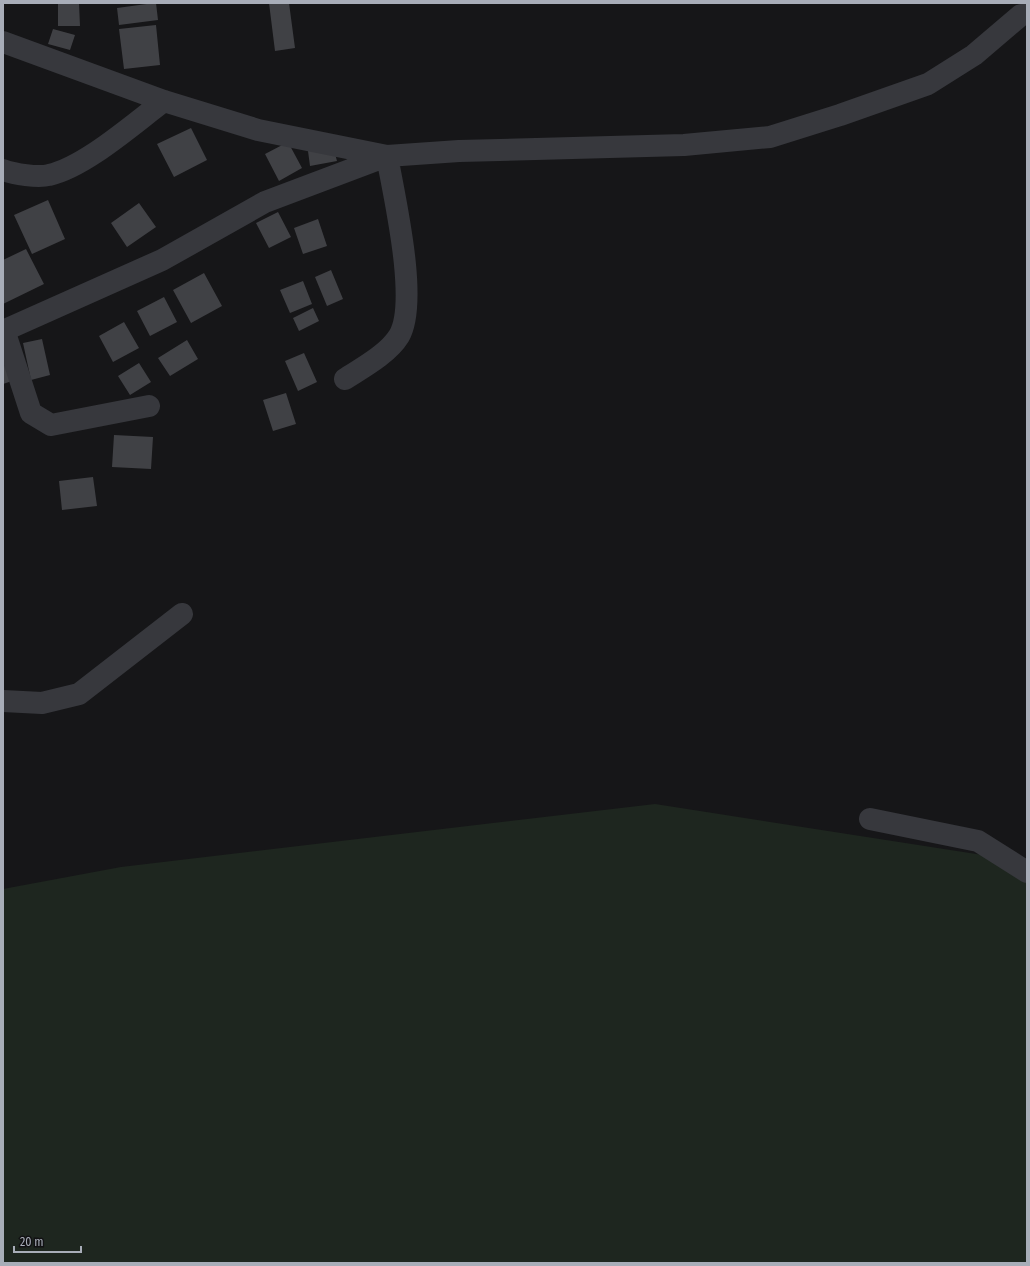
<svg xmlns="http://www.w3.org/2000/svg" width="1030" height="1266" font-family="'Fira Sans Condensed',sans-serif">
  <rect width="100%" height="100%" fill="#161618"/>
  <!-- green -->
  <path fill="#1e261f" d="M655,804L1021,861L1027,867V1263H3V889L121,867Z"/>
  <!-- building -->
  <path fill="#404145" d="M58,3H79L80,26H58Z
    M154,3H156L158,20L119,25L117,8Z
    M269,3H289L295,48L275,51Z
    M156,25L160,65L124,69L119,29Z
    M53,29L75,35L70,50L48,44Z
    M191,128L207,160L174,177L157,144Z
    M288,142L302,168L279,181L265,154Z
    M333,146L337,161L310,166L308,151Z
    M48,200L65,239L32,254L14,215Z
    M139,203L156,227L127,247L111,223Z
    M278,212L291,237L269,248L256,223Z
    M318,219L327,246L303,254L294,228Z
    M26,249L44,284L3,304V260Z
    M331,270L343,299L327,306L315,277Z
    M204,273L222,306L191,323L173,290Z
    M303,281L312,304L290,313L280,290Z
    M164,297L177,322L150,336L137,311Z
    M313,308L319,321L299,331L293,318Z
    M124,322L139,348L113,362L99,336Z
    M42,339L50,375L31,380L23,343Z
    M187,340L198,359L170,376L158,358Z
    M3,348L15,380L3,384Z
    M304,353L317,382L298,391L285,361Z
    M139,363L151,382L130,395L118,376Z
    M286,393L296,424L273,431L263,400Z
    M114,435L153,437L151,469L112,467Z
    M93,477L97,506L62,510L59,481Z"/>
  <g fill="none" stroke-linecap="round" stroke-linejoin="round">
    <!-- minor -->
    <path stroke="#37383d" stroke-width="22" d="M3,42L164,101L258,130L387,156L459,151L684,145L770,137L840,115L928,84L974,55L1021,15L1027,14
      M3,170C14,174 38,178 49,175C85,167 133,124 164,101
      M4,330L31,413L51,425L149,406
      M3,331L162,260L265,202L387,156
      M345,379C362,368 388,354 399,336C419,302 394,196 387,156
      M3,701L42,703L79,694L182,614
      M870,819L978,841L1027,872"/>
  </g>
  <!-- border -->
  <rect width="1030" height="1266" fill="none" stroke="#a8adb8" stroke-width="8"/>
  <!-- scale -->
  <path d="M14 1246v6h67v-6" fill="none" stroke="#a8adb8" stroke-width="2"/>
  <text x="20" y="1246" font-size="12" fill="#a8adb8" stroke="#111113" stroke-width="3" paint-order="stroke">20 m</text>
</svg>
